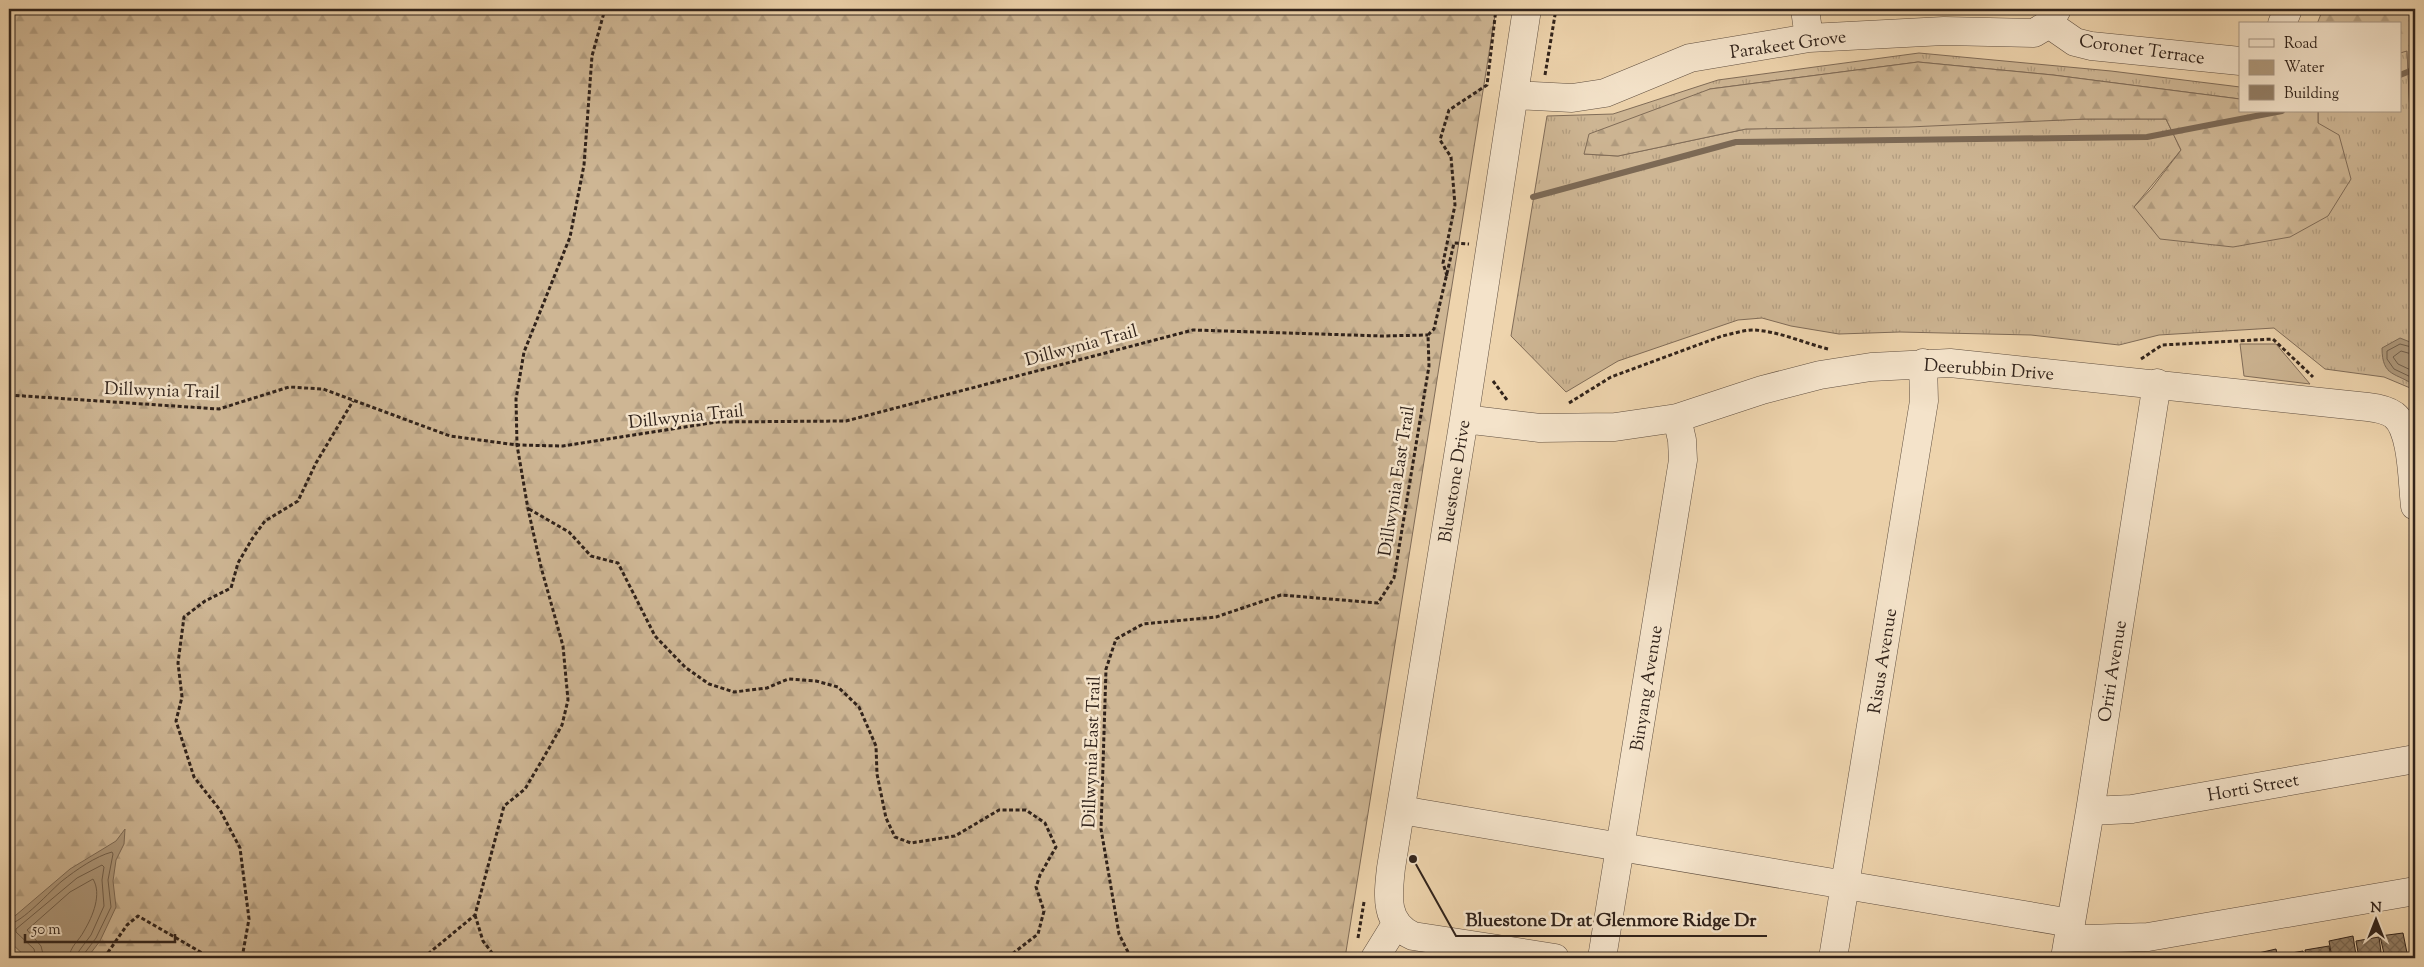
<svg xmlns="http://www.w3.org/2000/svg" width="2424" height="967" font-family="'Sorts Mill Goudy',serif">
  <defs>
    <pattern id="grass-tufts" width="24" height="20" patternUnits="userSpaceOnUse" patternTransform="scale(1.25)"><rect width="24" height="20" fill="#ceb694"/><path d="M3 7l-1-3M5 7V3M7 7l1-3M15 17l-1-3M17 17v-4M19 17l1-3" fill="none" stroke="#b19c7f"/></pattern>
    <pattern id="forest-firs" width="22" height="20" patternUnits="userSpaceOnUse" patternTransform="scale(1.25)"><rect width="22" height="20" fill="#ceb694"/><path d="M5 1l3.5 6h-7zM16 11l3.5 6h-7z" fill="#b19c7f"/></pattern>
    <pattern id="building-cross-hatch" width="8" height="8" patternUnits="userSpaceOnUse" patternTransform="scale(1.25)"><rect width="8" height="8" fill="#937f67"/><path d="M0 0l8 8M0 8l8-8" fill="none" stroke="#796854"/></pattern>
  </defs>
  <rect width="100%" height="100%" fill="#eed4ad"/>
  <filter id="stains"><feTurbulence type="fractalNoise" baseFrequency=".004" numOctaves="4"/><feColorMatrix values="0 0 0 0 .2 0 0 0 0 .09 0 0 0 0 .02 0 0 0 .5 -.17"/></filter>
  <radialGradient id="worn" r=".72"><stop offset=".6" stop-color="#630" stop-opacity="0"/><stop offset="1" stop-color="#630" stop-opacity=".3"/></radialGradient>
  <!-- grass -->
  <path fill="url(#grass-tufts)" stroke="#806c58" d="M2407,50L2410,114L2415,127V181L2411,190L2415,193V390L2384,377L2325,369L2274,328L2159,335L2119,345L2031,335L1900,332L1839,334L1791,326L1762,318L1738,320L1618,361L1566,392L1511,336L1547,116L1613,114L1718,80L1919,53L2111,71L2240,87V99L2053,75L1918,62L1710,89L1584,154L1618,156L1746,129L2086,119H2166L2181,150L2134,207L2318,123V111H2400V53Z"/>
  <!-- forest -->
  <path fill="url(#forest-firs)" stroke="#806c58" d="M9,9H1496L1345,958H9Z
    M2323,9H2415V127L2410,114L2407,51L2400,53V24H2317Z
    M1918,62L2053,75L2240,99V111H2318V123L2339,135L2351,179L2328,216L2290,237L2233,247L2160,239L2134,207L2152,188L2181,150L2166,119H2086L1909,127L1746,129L1618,156L1584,154L1589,134L1710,89Z"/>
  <!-- park -->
  <path fill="#ceb694" stroke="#806c58" d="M2240,344H2276L2310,384L2244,376Z"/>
  <!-- water -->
  <path fill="#ae987b" stroke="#7c6955" d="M2400,338L2415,344V386C2397,372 2382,378 2382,348Z
    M125,829L124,844L116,860L113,881L116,907L100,941L87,958H27L10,942L9,921L70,869L116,841Z"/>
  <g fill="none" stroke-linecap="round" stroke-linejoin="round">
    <!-- shore -->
    <path stroke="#705e4b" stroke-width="1" d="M2415,348L2400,344L2387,351V359L2394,369L2415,379
      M2415,355L2401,351L2393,357L2398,364L2415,372
      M9,924C22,923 51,890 62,881C76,870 96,856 112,852L113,854L108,880L111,907L96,938L84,954L83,958
      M36,958L34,949L16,932V929L77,878L102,865L104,867L102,880L104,906L91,935L79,951L77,958
      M44,958L41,946L27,930L70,892L93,879C102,894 93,916 84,931C79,941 70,946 69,958"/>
    <!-- stream -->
    <path stroke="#7c6955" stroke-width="6" d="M2400,75L2415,69
      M1533,197L1736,142L2147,137L2282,111"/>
  </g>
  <!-- building -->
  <path fill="url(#building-cross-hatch)" stroke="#31231b" d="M2403,933L2408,958H2385L2380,936Z
    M2353,936L2356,955L2354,958H2332L2329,941Z
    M2379,937L2381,952L2379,953V957L2383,956V958H2359L2356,941Z
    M2329,946L2331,958H2307L2305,950Z
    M2276,949L2278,958H2255L2254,954Z
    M2303,951L2304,958H2281L2280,955Z"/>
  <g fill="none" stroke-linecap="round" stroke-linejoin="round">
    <!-- minor casing -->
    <g stroke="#604f40" stroke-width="29">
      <path id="minor" d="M1527,9L1464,419L1391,868C1388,895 1384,923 1413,936L1555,958
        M1805,9L1809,38
        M2049,24L2075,42L2091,46L2240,61
        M2282,24L2288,9
        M1515,95L1572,98L1605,93L1690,58L1809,38L1944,31L2034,33L2049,24L2057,9
        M1464,419L1540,428L1615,427L1677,418L1762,390L1820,375L1871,367L1950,363L2368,407C2377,408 2387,410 2394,415C2413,430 2412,483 2415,506
        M1401,810L2071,923
        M2090,811L2132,809L2415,759
        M2069,936L2087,939L2148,937L2415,891
        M1375,958L1396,924
        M1602,958L1683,460L1682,440L1677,418
        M1833,958L1924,401L1923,363
        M2065,958L2090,811L2157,383"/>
    </g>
    <!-- path -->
    <path stroke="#31231b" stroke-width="3" stroke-dasharray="4 2.5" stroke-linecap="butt" d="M1545,75L1556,9
      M1447,276L1443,263L1455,205L1451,157L1440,140L1449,110L1487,85L1496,9
      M1428,335L1434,329L1454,243L1469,244
      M2141,359L2162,345L2273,339L2313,377
      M1493,381L1507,400
      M9,395L219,409L289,387L323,389L450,436L517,445L563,446L717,422L846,421L1193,330L1382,336L1428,335
      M1569,403L1611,377L1722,336C1732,334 1743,330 1754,330C1778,331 1804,343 1828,349
      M529,509L569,532L591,556L618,563L655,636L685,667L709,684L734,692L767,688L788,679L816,681L838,687L859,707L876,746L877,774L886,818L895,837L911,843L955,836L999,810H1026L1045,823L1056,847L1040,875L1036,887L1044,911L1038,934L1007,958
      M475,915L483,941L496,958
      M1358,938L1364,902
      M9,955L12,958
      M104,958L127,925L138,916L211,958
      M242,958L249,919L240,848L220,810L194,777L176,721L182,697L178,663L184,617L205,601L231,588L238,563L252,539L265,521L298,501L316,463L353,401
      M423,958L475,915L504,806L525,789L548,750L562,725L568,700L563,646L541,567L528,509L517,445L516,399L524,352L570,237L584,165L592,56L605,9
      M1131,958L1119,934L1101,829L1106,669L1116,639L1143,624L1216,617L1281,595L1378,603L1394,578L1429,366L1428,335"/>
    <!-- minor -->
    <use href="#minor" stroke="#f4e3ca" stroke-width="28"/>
  </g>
  <g text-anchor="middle" stroke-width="5" stroke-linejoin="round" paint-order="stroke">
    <!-- street labels -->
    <g font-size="18" fill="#31231b" stroke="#f4e3ca">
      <text transform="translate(1788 44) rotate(-8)" y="6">Parakeet Grove</text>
      <text transform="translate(2142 49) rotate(8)" y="6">Coronet Terrace</text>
      <text transform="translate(1081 345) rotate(-15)" y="6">Dillwynia Trail</text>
      <text transform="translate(1989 369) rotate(4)" y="6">Deerubbin Drive</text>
      <text transform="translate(162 390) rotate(2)" y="6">Dillwynia Trail</text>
      <text transform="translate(686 416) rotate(-6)" y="6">Dillwynia Trail</text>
      <text transform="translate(1396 481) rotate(-81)" y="6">Dillwynia East Trail</text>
      <text transform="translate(1454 481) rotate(-81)" y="6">Bluestone Drive</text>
      <text transform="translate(1882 661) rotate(-81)" y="6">Risus Avenue</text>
      <text transform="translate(2112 671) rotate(-81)" y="6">Oriri Avenue</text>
      <text transform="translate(1646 688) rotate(-81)" y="6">Binyang Avenue</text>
      <text transform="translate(1091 752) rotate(-88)" y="6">Dillwynia East Trail</text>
      <text transform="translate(2253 787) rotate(-10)" y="6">Horti Street</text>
    </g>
  </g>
  <!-- callouts -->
  <path fill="none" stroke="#31231b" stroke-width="2" d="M1413 859L1456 936H1767"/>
  <circle fill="#31231b" stroke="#f4e3ca" stroke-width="2" cx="1413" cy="859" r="5"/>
  <g font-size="19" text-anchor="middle" font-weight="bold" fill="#31231b" stroke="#f4e3ca" stroke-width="5" stroke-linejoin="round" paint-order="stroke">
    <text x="1611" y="926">Bluestone Dr at Glenmore Ridge Dr</text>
  </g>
  <!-- margin -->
  <rect width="2424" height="967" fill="none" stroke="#eed4ad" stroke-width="30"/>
  <rect x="10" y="10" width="2404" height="947" fill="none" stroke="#31231b" stroke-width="2.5"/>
  <rect x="15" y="15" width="2394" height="937" fill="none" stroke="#31231b"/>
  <!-- legend -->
  <rect x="2239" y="22" width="162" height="90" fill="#f4e3ca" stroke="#a69684"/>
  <rect x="2249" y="39" width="25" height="8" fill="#f4e3ca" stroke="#a69684"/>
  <text x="2284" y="48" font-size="15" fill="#31231b">Road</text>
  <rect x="2249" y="60" width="25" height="15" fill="#ae987b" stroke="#a69684"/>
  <text x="2284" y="72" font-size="15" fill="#31231b">Water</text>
  <rect x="2249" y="85" width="25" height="15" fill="#937f67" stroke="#a69684"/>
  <text x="2284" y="98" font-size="15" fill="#31231b">Building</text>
  <!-- north arrow -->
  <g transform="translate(2376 920)" stroke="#f4e3ca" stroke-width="4" paint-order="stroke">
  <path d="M0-4L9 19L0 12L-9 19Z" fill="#31231b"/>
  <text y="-8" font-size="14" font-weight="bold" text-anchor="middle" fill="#31231b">N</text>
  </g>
  <!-- scale -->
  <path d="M25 934v8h150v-8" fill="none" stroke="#31231b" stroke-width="2.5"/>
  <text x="32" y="934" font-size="15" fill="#31231b" stroke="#f4e3ca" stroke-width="4" paint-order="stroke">50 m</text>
  <rect width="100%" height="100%" filter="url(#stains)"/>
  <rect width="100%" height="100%" fill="url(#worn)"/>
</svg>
